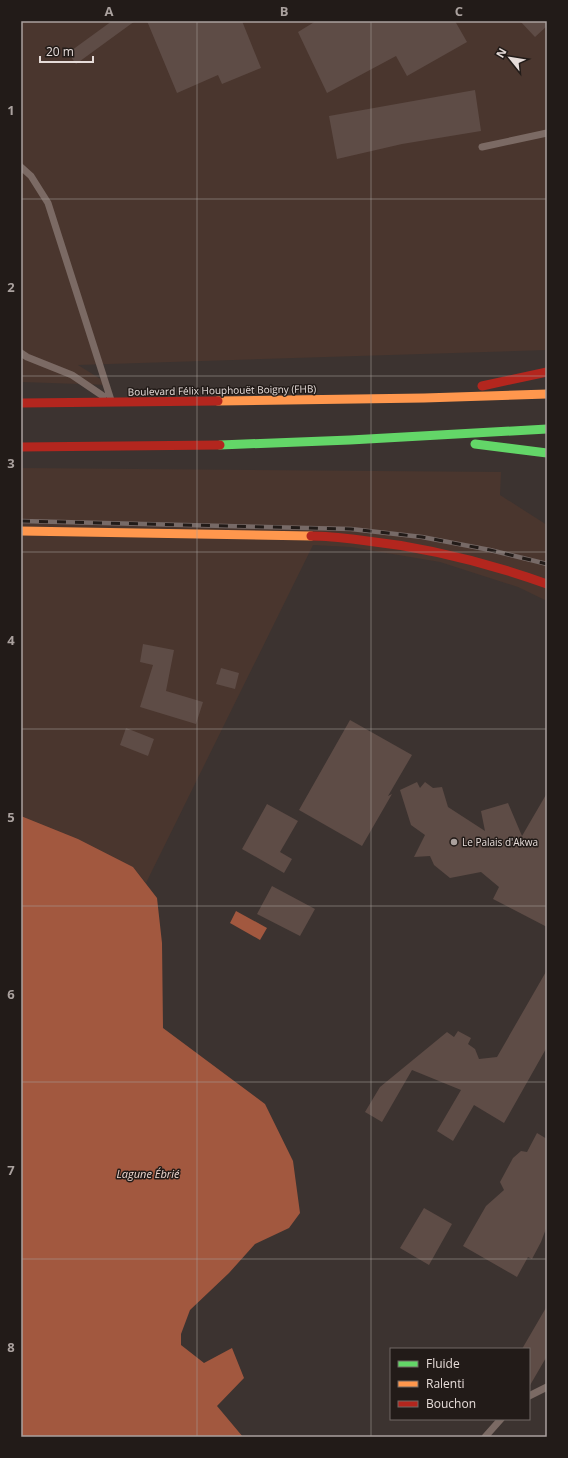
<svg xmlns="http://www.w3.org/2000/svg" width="568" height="1458" font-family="'Open Sans',sans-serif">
  <rect width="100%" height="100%" fill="#3c3330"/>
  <!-- built -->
  <path fill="#4a362e" d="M21,21H547V350L78,365L110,385L21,382Z
    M21,468L501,472L500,495L547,525V601L518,587L440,562L351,547L313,545L146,883L133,867L78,839L21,816Z"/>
  <!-- water -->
  <path fill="#a2583f" d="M21,816L78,839L133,867L157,898L162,943L163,1028L265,1104L293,1161L300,1213L289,1228L255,1244L229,1273L190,1310L181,1334V1345L204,1363L232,1348L244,1378L217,1406L243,1437H21Z
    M236,911L267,928L260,940L230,923Z"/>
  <!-- building -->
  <path fill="#5e4c46" d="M112,21H135L76,64L68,53Z
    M147,21H242L261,68L222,84L218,75L177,93Z
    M316,21H455L467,42L407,76L396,56L327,93L298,32Z
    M520,21H547V26L535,37Z
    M475,90L481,131L402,144L337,159L329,116Z
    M143,644L174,650L166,691L203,702L196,724L140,707L153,665L140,662Z
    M221,668L239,673L235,689L216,684Z
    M350,720L412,755L388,796L392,794L362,846L299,810Z
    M126,728L154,739L148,756L120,745Z
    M417,782L420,788L425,782L433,788L442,787L448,807L485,831L481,811L508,803L522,836L547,793V927L493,899L499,887L481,872L450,878L434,865L430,856L414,857L425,835L411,825L400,790Z
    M267,804L298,821L280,852L292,859L284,873L242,849Z
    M272,886L315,909L300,936L257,914Z
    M547,970V1047L504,1123L474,1105L453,1141L437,1131L461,1090L412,1070L382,1122L365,1112L380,1087L447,1032L454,1037L458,1031L471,1038L468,1044L475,1049L479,1059L497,1057Z
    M537,1133L547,1139V1226L541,1242L532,1259L528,1257L517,1277L463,1246L486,1206L504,1190L500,1182L513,1158L521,1151L527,1152Z
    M424,1208L452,1224L429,1265L400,1248Z
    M547,1306V1356L529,1387V1349H522Z"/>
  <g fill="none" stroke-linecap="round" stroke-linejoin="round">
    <!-- lane -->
    <path stroke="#7b6a64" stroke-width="7" d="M482,147L547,133
      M21,167L31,176L48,203L111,400
      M21,353L27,357L72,375L103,396
      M529,1396L547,1387
      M485,1437L501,1419"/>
    <!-- fast -->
    <path stroke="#63d668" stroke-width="9" d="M475,444L547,453
      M220,445L350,440L547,429"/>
    <!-- slow -->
    <path stroke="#ff974d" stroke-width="9" d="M218,401L424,398L547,394
      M21,531L311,536"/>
    <!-- jam -->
    <path stroke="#b3261e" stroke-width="9" d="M482,386L547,372
      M21,403L218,401
      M21,447L220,445
      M311,536C327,536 344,538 360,540C424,547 486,562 547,584"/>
    <!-- rail casing -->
    <g stroke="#776a67" stroke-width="4.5">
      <path id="rail" d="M21,521L351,529L422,537L490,550L547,564"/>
    </g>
    <!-- rail -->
    <use href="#rail" stroke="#221b18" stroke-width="3" stroke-dasharray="9" stroke-linecap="butt"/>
  </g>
  <!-- grid -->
  <path fill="none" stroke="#aaa19e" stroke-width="1" stroke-opacity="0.55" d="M197,21V1437M371,21V1437M21,199H547M21,376H547M21,552H547M21,729H547M21,906H547M21,1082H547M21,1259H547"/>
  <!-- markers -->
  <circle fill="#aaa19e" stroke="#221b18" stroke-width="1.5" cx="454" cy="842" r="4"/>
  <g text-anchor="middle" stroke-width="3" stroke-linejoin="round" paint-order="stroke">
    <!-- street labels -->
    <g font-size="10" fill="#e6dcd9" stroke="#221b18">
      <text transform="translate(222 390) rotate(-1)" y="4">Boulevard Félix Houphouët Boigny (FHB)</text>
    </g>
    <!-- poi labels -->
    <g font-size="10" fill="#e6dcd9" stroke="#221b18" text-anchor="start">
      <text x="462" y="846">Le Palais d'Akwa</text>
    </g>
    <!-- water labels -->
    <g font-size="11" font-style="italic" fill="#f0d8d0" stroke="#221b18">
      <text x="148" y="1178">Lagune Ébrié</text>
    </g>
  </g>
  <!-- border -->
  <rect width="568" height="1458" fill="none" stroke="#221b18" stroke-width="44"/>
  <!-- legend -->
  <rect x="390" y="1348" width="140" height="72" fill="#221b18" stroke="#706865"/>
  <rect x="398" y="1361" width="20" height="6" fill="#63d668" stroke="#706865"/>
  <text x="426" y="1368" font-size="12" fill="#e6dcd9">Fluide</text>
  <rect x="398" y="1381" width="20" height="6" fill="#ff974d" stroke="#706865"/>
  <text x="426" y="1388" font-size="12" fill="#e6dcd9">Ralenti</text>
  <rect x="398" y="1401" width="20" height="6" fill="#b3261e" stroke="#706865"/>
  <text x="426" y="1408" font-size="12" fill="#e6dcd9">Bouchon</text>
  <!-- north arrow -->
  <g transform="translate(510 58) rotate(300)" stroke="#221b18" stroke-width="3" paint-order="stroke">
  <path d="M0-3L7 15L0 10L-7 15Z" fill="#e6dcd9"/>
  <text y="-6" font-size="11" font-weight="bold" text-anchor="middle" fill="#e6dcd9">N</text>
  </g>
  <!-- scale -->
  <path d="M40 56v6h53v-6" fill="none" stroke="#e6dcd9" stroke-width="2"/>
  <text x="46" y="56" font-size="12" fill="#e6dcd9" stroke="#221b18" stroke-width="3" paint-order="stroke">20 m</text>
  <rect x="22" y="22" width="524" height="1414" fill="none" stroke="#aaa19e" stroke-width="1.5"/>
  <g font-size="13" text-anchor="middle" font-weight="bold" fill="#aaa19e">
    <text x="109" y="16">A</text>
    <text x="284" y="16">B</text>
    <text x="459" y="16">C</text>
    <text x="11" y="115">1</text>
    <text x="11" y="292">2</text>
    <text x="11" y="468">3</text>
    <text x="11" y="645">4</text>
    <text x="11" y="822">5</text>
    <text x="11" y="999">6</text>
    <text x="11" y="1175">7</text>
    <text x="11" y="1352">8</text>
  </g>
</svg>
